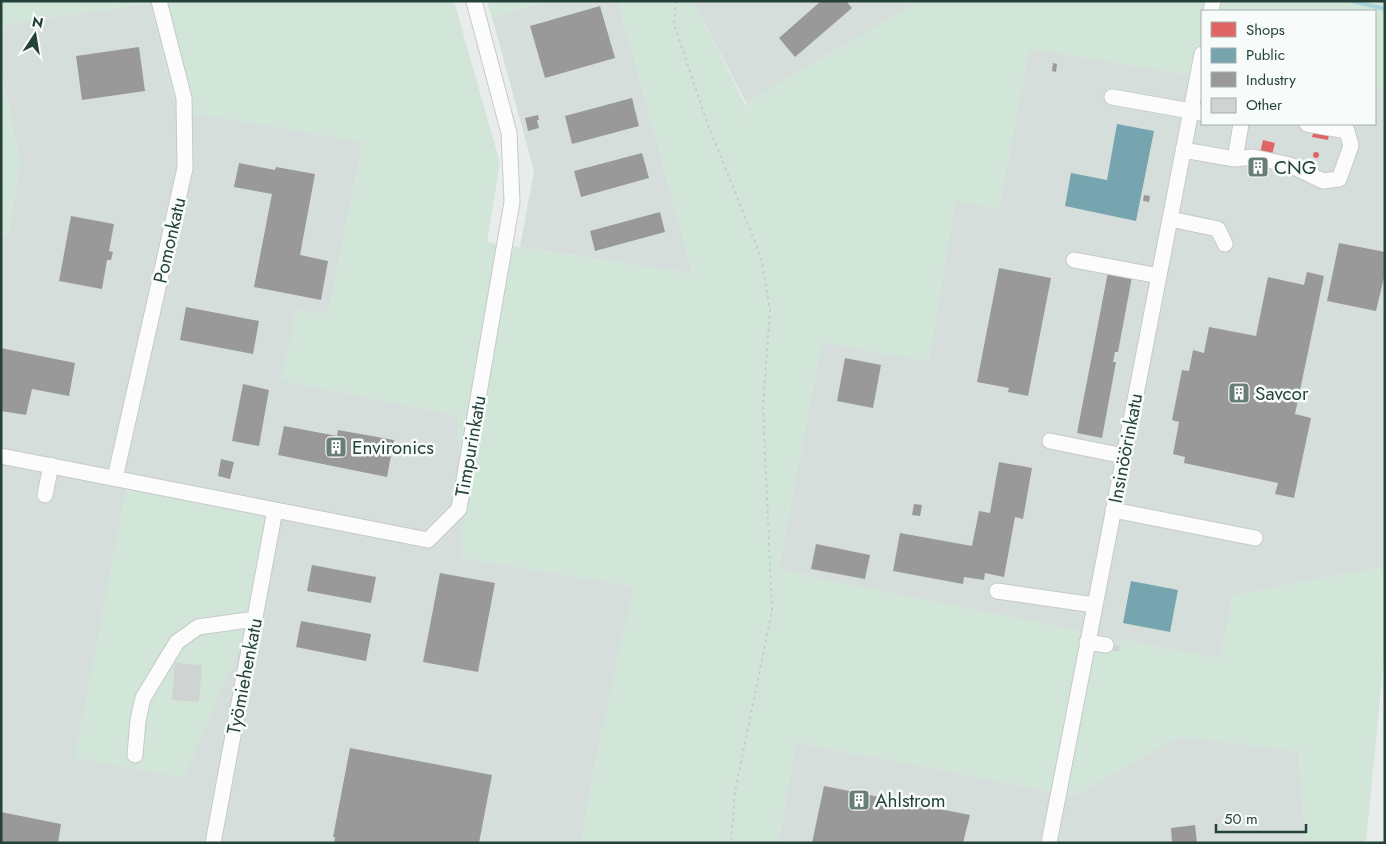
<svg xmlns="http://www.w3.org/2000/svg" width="1386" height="844" font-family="Jost,sans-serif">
  <rect width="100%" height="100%" fill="#e8edeb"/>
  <!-- built -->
  <path fill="#d6dedb" d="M550,1H618L693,274L520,247L534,171L492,17Z
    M693,1H916L915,4L746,103Z
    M150,3L176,110L363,142L328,314L281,380L458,416L462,558L634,586L594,769L581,843H1V234L8,236L20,162L1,71V25Z
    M1029,48L1202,77V124H1375V87L1385,89V567L1233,595L1220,660L778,570L822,341L929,361L955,200L999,208Z
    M1179,736L1298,751L1306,843H778L796,742L1074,796Z"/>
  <!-- green -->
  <path fill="#d1e6d8" d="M1,1H149L150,3L156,1H454L500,163L487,242L693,274L618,1H693L747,108L752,124L746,103L915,4L916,1H1385V89L1375,87V11H1202V77L1029,49L999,209L955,201L929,362L822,342L778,570L1220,659L1233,595L1385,567V647L1366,843H1306L1298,751L1179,736L1074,796L796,742L778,843H581L594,769L633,586L462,558L458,416L281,380L296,309L328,314L363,142L176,110L150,3L1,25Z
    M487,1H550L492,17Z
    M1,71L20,162L8,236L1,234Z
    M126,487L267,515L239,649L184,778L75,758Z"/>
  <!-- shops -->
  <path fill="#e06666" d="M1314,131L1329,134L1328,140L1312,137Z
    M1263,140L1275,143L1272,155L1260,153Z
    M1313 155a3 3 0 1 1 6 0a3 3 0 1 1-6 0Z
    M1251,162L1267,166L1266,171L1250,168Z"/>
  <!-- public -->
  <path fill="#76a5af" d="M1117,124L1154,131L1136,221L1065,206L1071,173L1107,180Z
    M1131,581L1178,590L1170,632L1123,623Z"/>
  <!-- industry -->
  <path fill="#999" d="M821,1H846L852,8L795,57L779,38Z
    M600,6L615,58L545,78L530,26Z
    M139,47L145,91L82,100L76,56Z
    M1053,63L1057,64L1056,72L1052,71Z
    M632,98L639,126L572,144L565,116Z
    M538,115L539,120H537L539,128L528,131L525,118Z
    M642,153L649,178L581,197L574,171Z
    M239,163L275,170L276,167L315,174L300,255L328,261L321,300L254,287L272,194L234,187Z
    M1144,195L1150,196L1149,202L1143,201Z
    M660,212L665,232L595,251L590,231Z
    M71,216L114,224L109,251L113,252L111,260H107L102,289L59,281Z
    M1339,243L1385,252V273L1376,311L1327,301Z
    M999,268L1051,278L1028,396L1008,392L1009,388L977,382Z
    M1108,272L1132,277L1118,352H1115L1113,362H1116L1102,438L1077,433Z
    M1307,272L1324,276L1295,414L1311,418L1294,498L1275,494L1278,483L1184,463L1185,457L1173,454L1179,422L1172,420L1182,370L1189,371L1193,350L1204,353L1209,327L1256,336L1268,277L1304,285Z
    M186,307L259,321L253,354L180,340Z
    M1,348L75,363L69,396L32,389L26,415L1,411Z
    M845,358L881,365L873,408L837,401Z
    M243,384L269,390L259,446L232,441Z
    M284,426L337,436L338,430L394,440L387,477L278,455Z
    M221,459L234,462L230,479L218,476Z
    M999,462L1032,468L1023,519L1015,517L1004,577L985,573L984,580L964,577L963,584L893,571L900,533L972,546L979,511L990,513Z
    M914,504L922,505L920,516L912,515Z
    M816,544L870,555L865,579L811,569Z
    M312,565L376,577L371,603L307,591Z
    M440,573L495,583L478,672L423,662Z
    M301,621L371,634L366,661L296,647Z
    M350,748L492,775L479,843H334L335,837H333Z
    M824,786L970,815L963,843H812Z
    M1,812L61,824L58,843H1Z
    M1195,825L1197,843H1172L1171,828Z"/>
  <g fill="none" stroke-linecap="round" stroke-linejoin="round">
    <!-- stream -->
    <path stroke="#a9d4db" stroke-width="4" d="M1352,1L1385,9"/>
  </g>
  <!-- building -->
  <path fill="#cfd4d2" d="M1112,645L1120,646L1119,652L1111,650Z
    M175,663L202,665L199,702L172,700Z"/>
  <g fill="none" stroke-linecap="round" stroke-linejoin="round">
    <!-- minor casing -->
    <g stroke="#c5cac8" stroke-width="17">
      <path id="minor" d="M1211,11L1213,1
        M1112,97L1202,113
        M1183,150L1235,159L1253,157L1290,165L1323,181L1339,179L1351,146L1347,131L1307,124
        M1235,159L1241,124
        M1170,219L1218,229L1225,244
        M1074,260L1159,276
        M1050,441L1124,456
        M1,456L428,540L459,509L512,202L509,133L474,1
        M115,478L185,168L184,98L159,1
        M45,495L51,465
        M1113,510L1255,538
        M997,591L1094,605
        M1087,642L1106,645
        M135,755L138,720L143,698L177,642L198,627L255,619
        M213,843L275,510
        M1049,843L1202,54"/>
    </g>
    <!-- path -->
    <path stroke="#c3ccca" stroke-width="2" stroke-dasharray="2.5 4" stroke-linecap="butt" d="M676,1L674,24L706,120L761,257L770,310L763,408L772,611L735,791L731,843"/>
    <!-- minor -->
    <use href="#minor" stroke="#fcfcfc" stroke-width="15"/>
  </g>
  <!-- icons -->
  <defs>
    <g id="building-square" transform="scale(1.125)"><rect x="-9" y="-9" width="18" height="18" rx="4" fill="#697e78" stroke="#f7fbf9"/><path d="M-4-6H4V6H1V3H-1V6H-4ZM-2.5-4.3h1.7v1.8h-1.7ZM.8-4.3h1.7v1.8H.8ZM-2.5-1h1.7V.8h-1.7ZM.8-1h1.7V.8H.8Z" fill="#fff"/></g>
  </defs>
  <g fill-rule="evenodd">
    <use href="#building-square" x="1258" y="167"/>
    <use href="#building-square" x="1239" y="393"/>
    <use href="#building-square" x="336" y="447"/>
    <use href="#building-square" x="859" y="800"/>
  </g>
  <g text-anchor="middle" stroke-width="5" stroke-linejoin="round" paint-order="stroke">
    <!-- poi labels -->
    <g font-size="19" fill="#24423a" stroke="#f7fbf9" text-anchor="start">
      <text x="1274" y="174">CNG</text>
      <text x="1255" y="400">Savcor</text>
      <text x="352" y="454">Environics</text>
      <text x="875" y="807">Ahlstrom</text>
    </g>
    <!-- street labels -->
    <g font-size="19" fill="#24423a" stroke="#f7fbf9">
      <text transform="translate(169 240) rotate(-77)" y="7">Pomonkatu</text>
      <text transform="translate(470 446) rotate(-80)" y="7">Timpurinkatu</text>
      <text transform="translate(1125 448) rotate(-79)" y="7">Insinöörinkatu</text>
      <text transform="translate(244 676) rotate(-79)" y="7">Työmiehenkatu</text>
    </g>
  </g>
  <!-- border -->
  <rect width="1386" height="844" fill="none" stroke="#24423a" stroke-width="5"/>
  <!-- legend -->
  <rect x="1201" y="10" width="175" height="115" fill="#f7fbf9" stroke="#a3b1ad"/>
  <rect x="1211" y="22" width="25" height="15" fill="#e06666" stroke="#a3b1ad"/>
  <text x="1246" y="35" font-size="15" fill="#24423a">Shops</text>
  <rect x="1211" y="48" width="25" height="15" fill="#76a5af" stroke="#a3b1ad"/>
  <text x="1246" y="60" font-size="15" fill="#24423a">Public</text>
  <rect x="1211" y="72" width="25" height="15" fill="#999999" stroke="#a3b1ad"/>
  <text x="1246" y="85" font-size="15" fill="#24423a">Industry</text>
  <rect x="1211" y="98" width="25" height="15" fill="#cfd4d2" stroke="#a3b1ad"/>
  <text x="1246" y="110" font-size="15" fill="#24423a">Other</text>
  <!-- north arrow -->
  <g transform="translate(35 35) rotate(12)" stroke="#f7fbf9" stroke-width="4" paint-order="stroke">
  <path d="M0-4L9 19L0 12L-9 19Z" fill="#24423a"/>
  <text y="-8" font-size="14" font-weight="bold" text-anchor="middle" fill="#24423a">N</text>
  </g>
  <!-- scale -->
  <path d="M1216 824v8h90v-8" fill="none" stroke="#24423a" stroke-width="2.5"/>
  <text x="1224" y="824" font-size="15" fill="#24423a" stroke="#f7fbf9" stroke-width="4" paint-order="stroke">50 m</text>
</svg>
